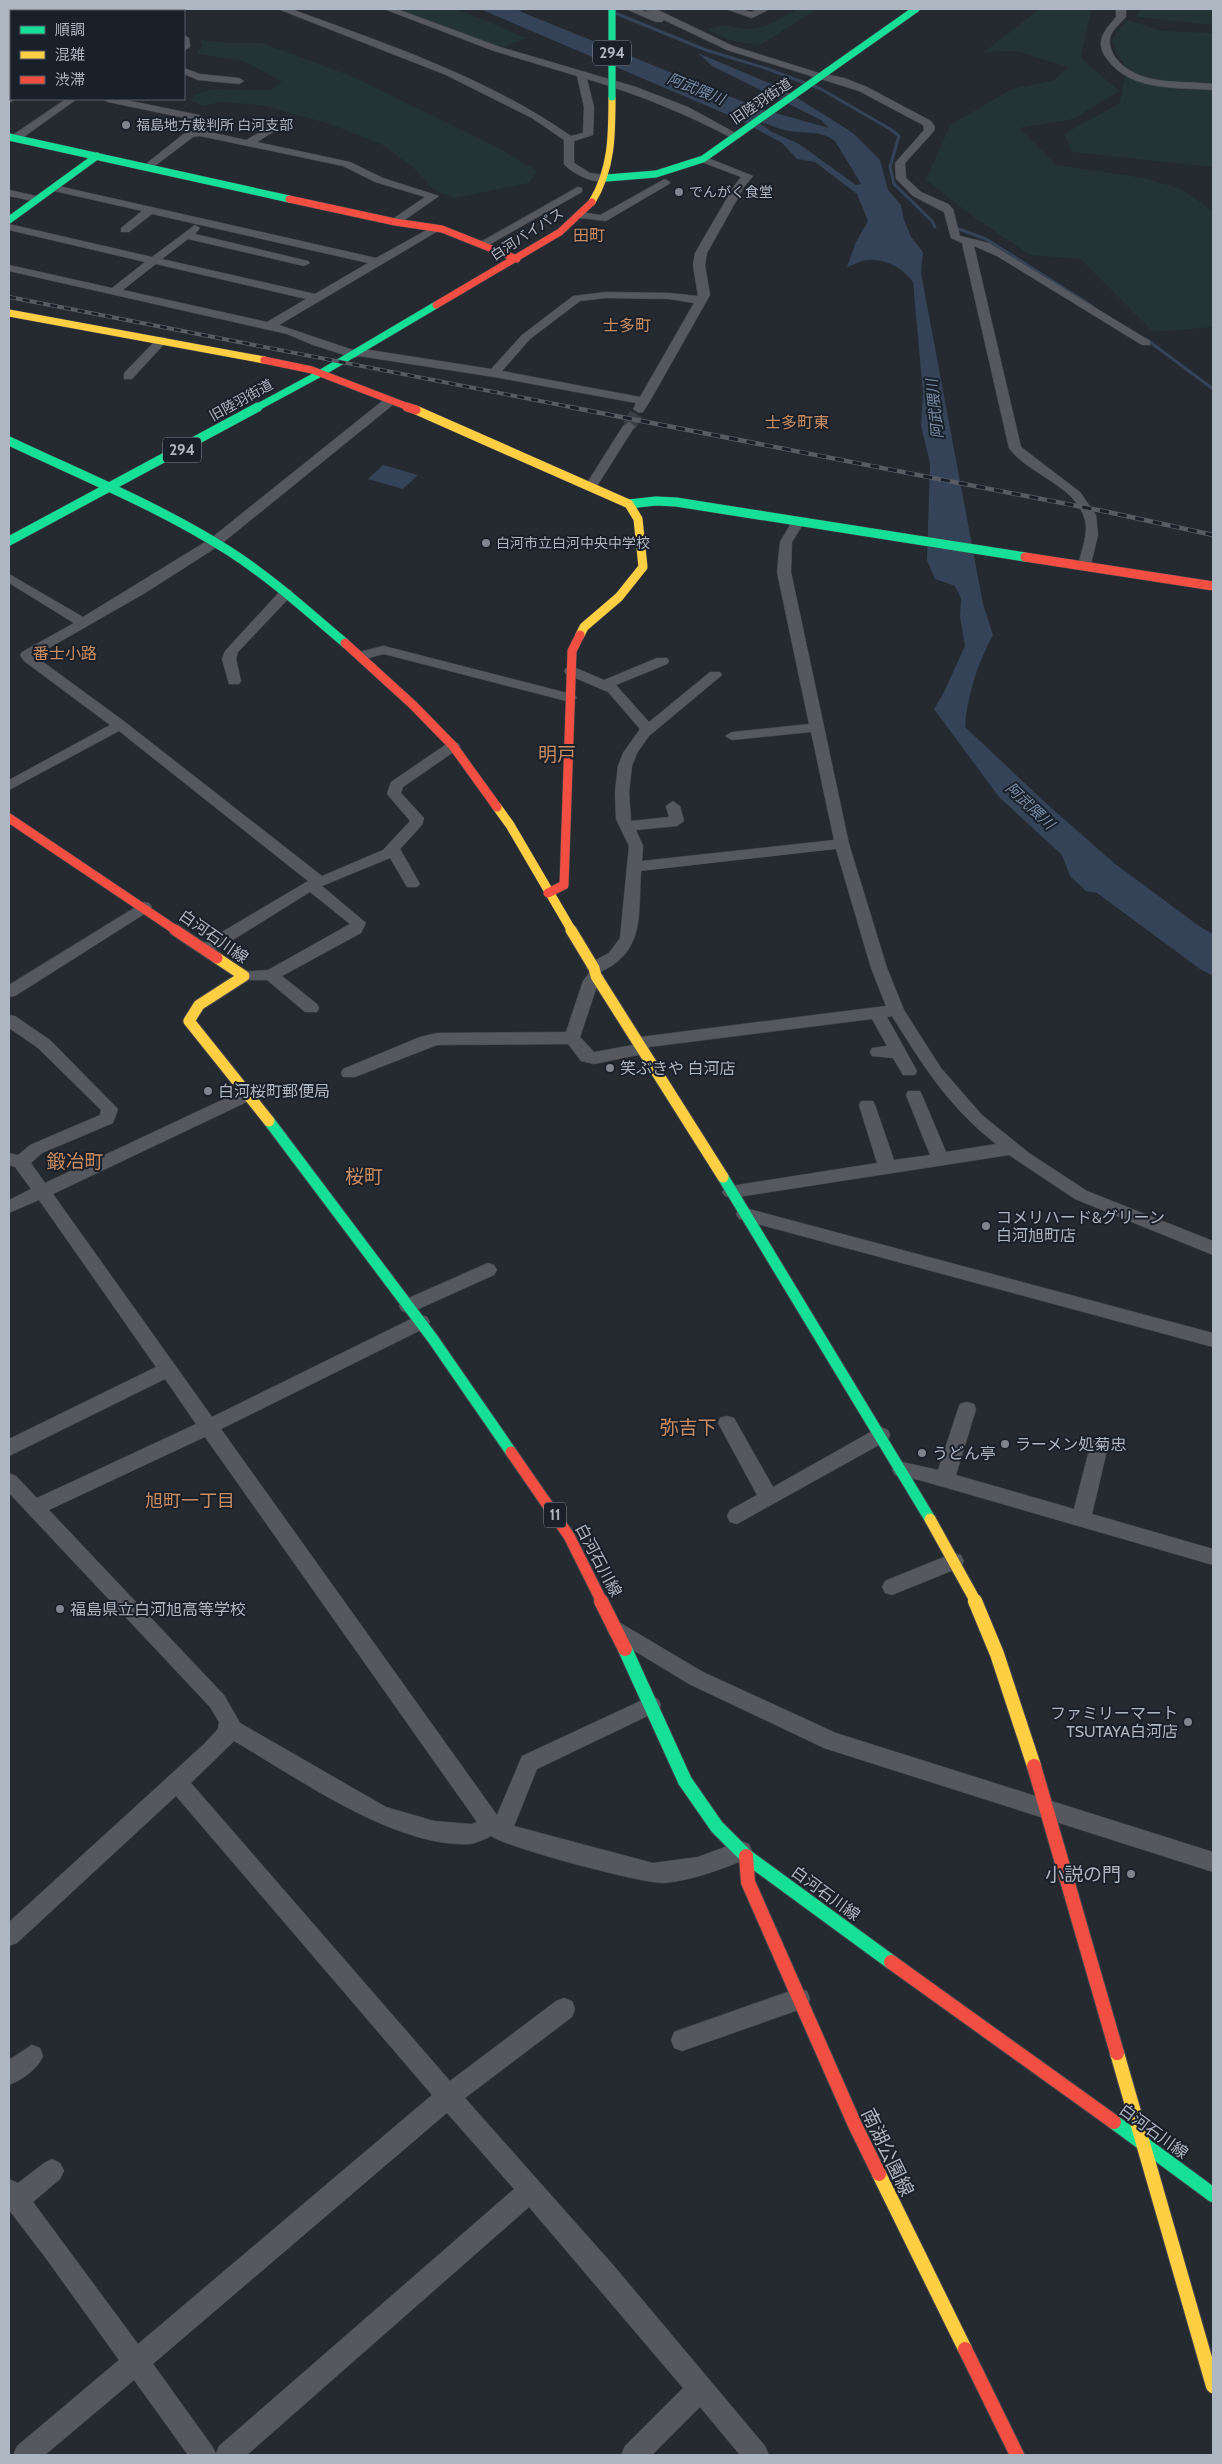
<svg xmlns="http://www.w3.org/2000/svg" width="1222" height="2464" font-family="Cabin,'Noto Sans JP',sans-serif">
  <rect width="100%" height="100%" fill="#252a30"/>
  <!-- green -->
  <path fill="#243435" d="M394,9H457L526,38L503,47L494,45Z
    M798,9H817L760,45L733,41L707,30C732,20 728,29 750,29C767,28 783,17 798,9Z
    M1040,9H1091L1081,58L1119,91L1073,119L1019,128L1056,165L1144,178L1181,189L1213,211V327L1153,332L1081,259L1030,255L974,217L926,180L950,125L1012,89L1055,80L1068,67L1016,51L984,52Z
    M1140,9H1213V25L1137,17Z
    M1128,20L1162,31L1213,33V167L1072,152L1064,134L1120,103L1126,69L1112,41L1118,30Z
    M201,40L227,43H262L351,76L493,145L537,171L529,183L455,198L434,190L415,169L383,145L330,124L261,105L221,102L203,106L191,101L194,95L212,89L271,90L282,82L244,61L197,54L202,46Z"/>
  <!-- water -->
  <path fill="#344357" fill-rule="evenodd" d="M480,9H524L519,11L761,109L829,128L821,120L712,66L698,53L783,89L853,133L880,160L888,190L901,205L904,220L911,237L923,252L921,273L983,604L993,635C978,662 967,696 965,727L1048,805L1114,863L1199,926L1213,934V976L1200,969L1097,893L1086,891L1070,876L1062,855L999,797L934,709L943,694L965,646L960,617L961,598L955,586L935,579L927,560L930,463L921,426L923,393L913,282C903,268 885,258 867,260C861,260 854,265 847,267L856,242L868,221L857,194L815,162L797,159L782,143L740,120ZM758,122C767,123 778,129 789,131C805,134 821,130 835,141L861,184L856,185L799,144L772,132Z
    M383,465L418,475L403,489L368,479Z"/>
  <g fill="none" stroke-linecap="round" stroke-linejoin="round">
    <!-- stream -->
    <path stroke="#344357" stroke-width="3" d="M615,13L706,50L765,68L821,89L890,129L899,136L890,167L894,184L932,221L935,227
      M959,229L986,239L1092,306
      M1146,339L1213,389"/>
    <!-- street-tunnel -->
    <path stroke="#3a3f46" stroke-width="14" stroke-dasharray="14 7" stroke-linecap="butt" d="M629,426L639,409"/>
    <!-- street casing -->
    <g stroke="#414549" stroke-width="1">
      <path id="street" d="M83,9H113L110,11H80Z
        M144,9H155L157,11H146Z
        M278,9H291C387,44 486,77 571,136L583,133L584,107L577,76L494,51L384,9H397L500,47L636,87L688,107L741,136L740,138H732C684,113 640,95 587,79L594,107L593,135L574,141V163L590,173L611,176L612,178C600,188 572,174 564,164V140L532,118L446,75Z
        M626,9H639L650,13L644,9H656L733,46L819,73L844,78L867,87L931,121L935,127L934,131L905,163L906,178L921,192L948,204L953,209L960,236L989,243L1150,341V345H1142L997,256L974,246L1021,447L1080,492L1096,515L1098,535L1090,568L1085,569L1078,565C1081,553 1086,539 1086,527C1083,487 1029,476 1009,448L962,243L951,238L944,212L913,196L896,179L895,163L924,130L923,125L859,91L727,50L664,20L662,22H656Z
        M726,9H741L751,12L758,9H770L752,18Z
        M1116,9H1126V17C1121,23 1114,28 1111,35C1108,42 1111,51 1115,57C1137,87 1180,80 1213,84V90C1177,87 1131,92 1107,59C1094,42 1104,31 1116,17Z
        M184,35L189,38L190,47L185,50Z
        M11,48V54L9,55V49Z
        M9,65L11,66V72L9,71Z
        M184,68L200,74L239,78L244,81L239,84L198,80L184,74Z
        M11,95V99H16L9,103V96Z
        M66,99H77L18,141H10V137Z
        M103,99H121L199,115L204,118L199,121L108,102Z
        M269,127L273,128V132L257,142L350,162L383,178L439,196L399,224H391V220L425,197L375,182L343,166L200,136L193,137L151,169H143L142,167L186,132L200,130L246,140Z
        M703,156L753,176L744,187L707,253L705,265L710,295L650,401L643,412L639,413L633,409L636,403L494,377L359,356L354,358L313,345L287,334L9,271V265L112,288L145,262L9,230V224L152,257L195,225L200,228L195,234L308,261L310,263L304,266L188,239L162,259L315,294L368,263L152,214L129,232H121V228L142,211L50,190L49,188L54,185L376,258L434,226L438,227V231L279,325L353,350L357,348L491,369L522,335L573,296L606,292L669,293L698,296L693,265L695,253L734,186L741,177L699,161L698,159ZM156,264L306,299L267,322L123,290ZM606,298L669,299L694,303L640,397L502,371L530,339L580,301Z
        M665,179L670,182L669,184L606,221L581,218L576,215L581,212L600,215Z
        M578,187L582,188V192L487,246L483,247L477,244Z
        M9,190L41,197L42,199L37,202L9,196Z
        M162,337L166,338V342L132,379H124V373L158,338Z
        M390,397L396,401L394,404L220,545L145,593L35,656L125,722L322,876L383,850L410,821L387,794L391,782L448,743H458L460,746L458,749L403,787L401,793L424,818L422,825L400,849L420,884L417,887H407L390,858L322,886L366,923L361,933L282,976L317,1004L319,1008L317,1012H305L267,980H238L236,976L238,972L268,970L350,924L310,892L212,953H200L198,949L200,945L308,881L119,731L9,790V780L110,725L24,661L20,655L22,652L74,623L9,583V574L83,617L210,539L386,398Z
        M629,422L635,426L597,486L595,489H587L585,486L623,426Z
        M799,517L805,521L792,542L791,572L849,844L887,968L904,1010L941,1068L982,1115L1029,1153L1087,1191L1213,1241V1255L1075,1199L1009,1155L731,1198L725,1196L722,1192L725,1188L731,1186L877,1163L859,1105L861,1101H873L875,1105L894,1160L930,1155L906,1095L908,1091H920L922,1095L946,1152L996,1144C948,1106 924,1067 892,1016L887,1017L917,1071L915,1075H903L893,1058L872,1056L870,1052L872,1048L887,1046L872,1019L649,1047L648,1053L594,1064L581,1061L568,1044L437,1045L355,1077H343L341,1073L343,1069L420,1037L437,1033L566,1032L583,981L590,972L586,968L588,964L609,953L620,938L629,846L616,819L615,792L618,766L623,753L640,729L608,692L566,674L564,671L566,668H576L604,680L657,658H667L669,661L667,664L616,685L649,722L710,672H720L722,675L649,736L637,753L632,766L629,792L631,821L669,817L666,806L673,801L680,806L684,821L677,826L636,830L643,846L642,861L834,840L811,732L732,740L725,736L732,732L809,724L777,572L780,542L794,518ZM836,849L871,968L886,1006L640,1037L634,1039L633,1045L594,1052L580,1037L598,983L604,976L600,972C646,952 638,913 641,871Z
        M286,589L291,590L293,593L291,596L238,652L236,659L241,681L239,684H229L222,659L225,651L281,590Z
        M384,646L575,695L577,698L570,702L384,654L360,660L353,656L355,653Z
        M144,902L149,903L152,907L149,911L15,996L9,997V985Z
        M9,1015L15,1016L50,1040L118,1109L113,1123L42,1153L31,1163L45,1183L241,1091H253L255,1095L253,1099L53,1194L212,1417L415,1317L421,1315L427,1317L430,1322L427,1327L221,1429L497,1815L522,1756L651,1696L658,1699L661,1705L658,1711L537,1769L514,1826L653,1863L698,1857L741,1841L749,1844L752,1851L749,1858C722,1869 694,1880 664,1883C643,1884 508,1848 491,1836C485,1839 477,1843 470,1844C395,1848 298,1778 234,1741L191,1783L450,2081L556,2001L564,1998L572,2001L575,2009L572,2017L465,2098L614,2266L765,2446L769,2455H740L700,2407L652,2455H621L625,2446L683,2388L529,2207L247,2455H188L134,2380L45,2455H13L17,2446L119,2360L45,2257L9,2210V2179L18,2183L44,2163L52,2159L60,2163L64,2171L60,2179L33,2202L138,2344L432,2095L176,1796L17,1943L9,1946V1922L204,1744L218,1729L219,1722L210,1707L9,1493V1473L16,1476L37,1498L196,1424L165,1379L9,1456V1439L156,1367L39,1200L9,1213V1200L31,1189L15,1167L9,1165V1153L18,1155L30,1145L100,1115L101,1110L38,1048L9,1028ZM205,1437L477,1822L471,1824L434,1821L386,1807L240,1723L224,1695L49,1510ZM447,2113L514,2189L219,2446L216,2454L212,2446L153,2364Z
        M745,1208L1213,1333V1347L739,1219L736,1214L739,1209Z
        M488,1263L494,1265L497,1270L494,1275L414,1311L408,1313L402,1311L399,1306L402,1301Z
        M967,1402L974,1404L976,1409L956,1475L1074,1509L1090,1446L1092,1441L1099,1438L1106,1441L1108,1446L1092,1514L1213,1549V1565L923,1481L895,1475L892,1470L895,1465L902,1462L938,1470L958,1409L960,1404Z
        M727,1416L734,1418L773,1487L874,1430L881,1427L888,1430L890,1435L888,1440L737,1524L730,1522L727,1516L730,1510L757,1495L718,1423L720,1418Z
        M954,1553L961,1555L964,1561L961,1567L892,1595L885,1593L882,1587L885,1581Z
        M617,1621L703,1672L836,1733L1213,1852V1872L824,1748L689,1684L610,1636L607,1630L610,1624Z
        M799,1988L807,1991L810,1999L807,2007L682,2051L674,2048L671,2040L674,2032Z
        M32,2045L40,2048L43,2056C38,2069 22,2080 9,2085V2060Z"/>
    </g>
    <!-- fast-far3 casing -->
    <g stroke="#42464d" stroke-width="8">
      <path id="fast-far3" d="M9,137L289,199
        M607,178L656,174L703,159L916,9
        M9,220L97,156
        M256,408L321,373L436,305"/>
    </g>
    <!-- fast-far2 casing -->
    <g stroke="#42464d" stroke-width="10">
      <path id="fast-far2" d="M9,441C83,476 160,507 229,551C271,578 307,611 345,643
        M629,504L656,501L676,502L1025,557
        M9,541L258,407"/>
    </g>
    <!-- fast-far1 casing -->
    <g stroke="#42464d" stroke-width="13">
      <path id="fast-far1" d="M269,1121L433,1339L511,1452
        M723,1177L930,1519"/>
    </g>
    <!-- fast casing -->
    <g stroke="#42464d" stroke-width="16">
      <path id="fast" d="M625,1649L685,1781L717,1827L746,1856L891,1962
        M1114,2122L1213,2195"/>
    </g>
    <!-- slow-far3 casing -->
    <g stroke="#42464d" stroke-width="8">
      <path id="slow-far3" d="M592,202C612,169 612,135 612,97
        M9,313L264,360"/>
    </g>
    <!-- slow-far2 casing -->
    <g stroke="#42464d" stroke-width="10">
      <path id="slow-far2" d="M416,410L629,504L638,519L643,567L619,597L584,627L580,635
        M497,807L510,825L572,931"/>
    </g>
    <!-- slow-far1 casing -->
    <g stroke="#42464d" stroke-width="13">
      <path id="slow-far1" d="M571,930L594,968L596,976L723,1177
        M217,958L244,976L199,1005L189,1021L269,1121
        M930,1519L976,1602"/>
    </g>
    <!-- slow casing -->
    <g stroke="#42464d" stroke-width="16">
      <path id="slow" d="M975,1601L997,1654L1034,1766
        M1117,2053L1213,2386
        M879,2174L965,2349"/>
    </g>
    <!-- jam-far3 casing -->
    <g stroke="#42464d" stroke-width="8">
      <path id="jam-far3" d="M289,199L395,222L442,229L517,259
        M436,305L560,232L592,202
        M264,360L312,370L411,408"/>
    </g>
    <!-- jam-far2 casing -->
    <g stroke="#42464d" stroke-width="10">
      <path id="jam-far2" d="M407,407L416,410
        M1025,557L1213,586
        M345,643L413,705L453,746L497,807
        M9,818L177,931
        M548,893L564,885L572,651L580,635"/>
    </g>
    <!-- jam-far1 casing -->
    <g stroke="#42464d" stroke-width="13">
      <path id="jam-far1" d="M175,930L217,958
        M511,1452L569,1536L602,1602"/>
    </g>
    <!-- jam casing -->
    <g stroke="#42464d" stroke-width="16">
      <path id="jam" d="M601,1601L625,1649
        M1034,1766L1117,2053
        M746,1856L748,1882L855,2125L879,2174
        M891,1962L1114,2122
        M965,2349L1017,2455"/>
    </g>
    <!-- street -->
    <use href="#street" fill="#55585e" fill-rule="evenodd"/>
    <!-- fast-far3 -->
    <use href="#fast-far3" stroke="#16e098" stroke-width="7"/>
    <!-- fast-far2 -->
    <use href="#fast-far2" stroke="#16e098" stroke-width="9"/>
    <!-- fast-far1 -->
    <use href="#fast-far1" stroke="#16e098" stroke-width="11"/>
    <!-- fast -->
    <use href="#fast" stroke="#16e098" stroke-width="14"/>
    <!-- slow-far3 -->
    <use href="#slow-far3" stroke="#ffcf43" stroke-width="7"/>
    <!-- slow-far2 -->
    <use href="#slow-far2" stroke="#ffcf43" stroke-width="9"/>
    <!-- slow-far1 -->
    <use href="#slow-far1" stroke="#ffcf43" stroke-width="11"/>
    <!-- slow -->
    <use href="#slow" stroke="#ffcf43" stroke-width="14"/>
    <!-- jam-far3 -->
    <use href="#jam-far3" stroke="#f24e42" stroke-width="7"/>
    <!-- jam-far2 -->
    <use href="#jam-far2" stroke="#f24e42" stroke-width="9"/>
    <!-- jam-far1 -->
    <use href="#jam-far1" stroke="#f24e42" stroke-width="11"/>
    <!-- jam -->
    <use href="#jam" stroke="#f24e42" stroke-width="14"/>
    <!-- rail-far1 casing -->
    <g stroke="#585c62" stroke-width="4">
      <path id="rail-far1" d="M9,297L576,408"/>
    </g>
    <!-- rail casing -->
    <g stroke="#585c62" stroke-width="4.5">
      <path id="rail" d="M570,407L1108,512L1213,535"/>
    </g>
    <!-- rail-far1 -->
    <use href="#rail-far1" stroke="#1a202a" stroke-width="2.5" stroke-dasharray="7" stroke-linecap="butt"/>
    <!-- rail -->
    <use href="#rail" stroke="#1a202a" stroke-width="3" stroke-dasharray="9" stroke-linecap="butt"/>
    <!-- fast-bridge casing -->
    <g stroke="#42464c" stroke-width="8" stroke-linecap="butt">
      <path id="fast-bridge" d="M612,9V97"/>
    </g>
    <!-- fast-bridge -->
    <use href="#fast-bridge" stroke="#16e098" stroke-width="7"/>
  </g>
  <!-- markers -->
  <g fill="#7e858f" stroke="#1a202a" stroke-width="2">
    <circle cx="126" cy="125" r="5"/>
    <circle cx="679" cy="192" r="5"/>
    <circle cx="486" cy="543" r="5"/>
    <circle cx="610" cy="1068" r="5"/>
    <circle cx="208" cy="1091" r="5"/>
    <circle cx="986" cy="1226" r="5"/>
    <circle cx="1005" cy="1444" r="5"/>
    <circle cx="922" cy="1453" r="5"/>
    <circle cx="60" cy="1609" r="5"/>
    <circle cx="1188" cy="1722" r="5"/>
    <circle cx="1131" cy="1874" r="5"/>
  </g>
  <g text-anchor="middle" stroke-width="4" stroke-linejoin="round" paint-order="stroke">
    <!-- far-street labels -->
    <g font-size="14" fill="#aeb6c2" stroke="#1a202a">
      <text transform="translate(761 101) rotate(-34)" y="5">旧陸羽街道</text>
      <text transform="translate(527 234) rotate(-33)" y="5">白河バイパス</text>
      <text transform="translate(241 400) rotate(-29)" y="5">旧陸羽街道</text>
    </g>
    <!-- far-poi labels -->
    <g font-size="14" fill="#aeb6c2" stroke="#1a202a" text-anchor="start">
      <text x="136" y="130">福島地方裁判所 白河支部</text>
      <text x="689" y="197">でんがく食堂</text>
      <text x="496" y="548">白河市立白河中央中学校</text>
    </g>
    <!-- shield labels -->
    <g fill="#1a202a" stroke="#828994" stroke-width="1">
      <rect x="593" y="40.5" width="38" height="25" rx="4"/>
      <rect x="163" y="437.5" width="38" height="25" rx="4"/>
      <rect x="544" y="1502.5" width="22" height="25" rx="4"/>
    </g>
    <g font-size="15" font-weight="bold" fill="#aeb6c2">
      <text x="612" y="58">294</text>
      <text x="182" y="455">294</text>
      <text x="555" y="1520">11</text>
    </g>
    <!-- far-water labels -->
    <g font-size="15" font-style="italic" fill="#788ea9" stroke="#1a202a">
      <text transform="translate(696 89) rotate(22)" y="5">阿武隈川</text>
      <text transform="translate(935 409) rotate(-96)" y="5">阿武隈川</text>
      <text transform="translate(1030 806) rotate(43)" y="5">阿武隈川</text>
    </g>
    <!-- far-quarter labels -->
    <g font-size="16" fill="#ca8d61" stroke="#1a202a">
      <text x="589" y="241">田町</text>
      <text x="627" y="331">士多町</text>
      <text x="797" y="428">士多町東</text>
      <text x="65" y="659">番士小路</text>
    </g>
    <!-- street labels -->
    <g font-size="16" fill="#aeb6c2" stroke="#1a202a">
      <text transform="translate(214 936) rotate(35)" y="6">白河石川線</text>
      <text transform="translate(599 1560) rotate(62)" y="6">白河石川線</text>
      <text transform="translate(826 1893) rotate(36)" y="6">白河石川線</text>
      <text transform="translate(1154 2131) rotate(36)" y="6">白河石川線</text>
    </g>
    <!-- poi labels -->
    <g font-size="16" fill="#aeb6c2" stroke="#1a202a" text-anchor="start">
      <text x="620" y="1074">笑ぶきや 白河店</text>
      <text x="218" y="1097">白河桜町郵便局</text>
      <text x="996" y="1223">コメリハード&amp;グリーン<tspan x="996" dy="18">白河旭町店</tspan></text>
      <text x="1015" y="1450">ラーメン処菊忠</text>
      <text x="932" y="1459">うどん亭</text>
      <text x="70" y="1615">福島県立白河旭高等学校</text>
      <text x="1178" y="1719" text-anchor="end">ファミリーマート<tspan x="1178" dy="18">TSUTAYA白河店</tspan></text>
    </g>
    <!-- neighbourhood labels -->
    <g font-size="18" fill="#ca8d61" stroke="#1a202a">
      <text x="190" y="1507">旭町一丁目</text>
    </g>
    <!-- quarter labels -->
    <g font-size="19" fill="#ca8d61" stroke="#1a202a">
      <text x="557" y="761">明戸</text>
      <text x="75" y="1168">鍛冶町</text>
      <text x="364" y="1183">桜町</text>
      <text x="688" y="1434">弥吉下</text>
    </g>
    <!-- near-poi labels -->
    <g font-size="19" fill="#aeb6c2" stroke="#1a202a" text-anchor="end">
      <text x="1121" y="1881">小説の門</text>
    </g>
    <!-- near-street labels -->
    <g font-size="19" fill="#aeb6c2" stroke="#1a202a">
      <text transform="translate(888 2152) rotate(64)" y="7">南湖公園線</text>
    </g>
  </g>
  <!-- border -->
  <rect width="1222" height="2464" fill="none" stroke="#aeb6c2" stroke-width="20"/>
  <!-- legend -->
  <rect x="10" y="10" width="175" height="90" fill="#1a202a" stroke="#555c67"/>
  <rect x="20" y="26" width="25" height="8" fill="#16e098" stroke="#555c67"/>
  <text x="55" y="35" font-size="15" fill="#aeb6c2">順調</text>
  <rect x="20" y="51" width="25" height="8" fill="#ffcf43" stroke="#555c67"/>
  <text x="55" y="60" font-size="15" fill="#aeb6c2">混雑</text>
  <rect x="20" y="76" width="25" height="8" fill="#f24e42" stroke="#555c67"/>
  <text x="55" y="85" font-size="15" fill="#aeb6c2">渋滞</text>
</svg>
